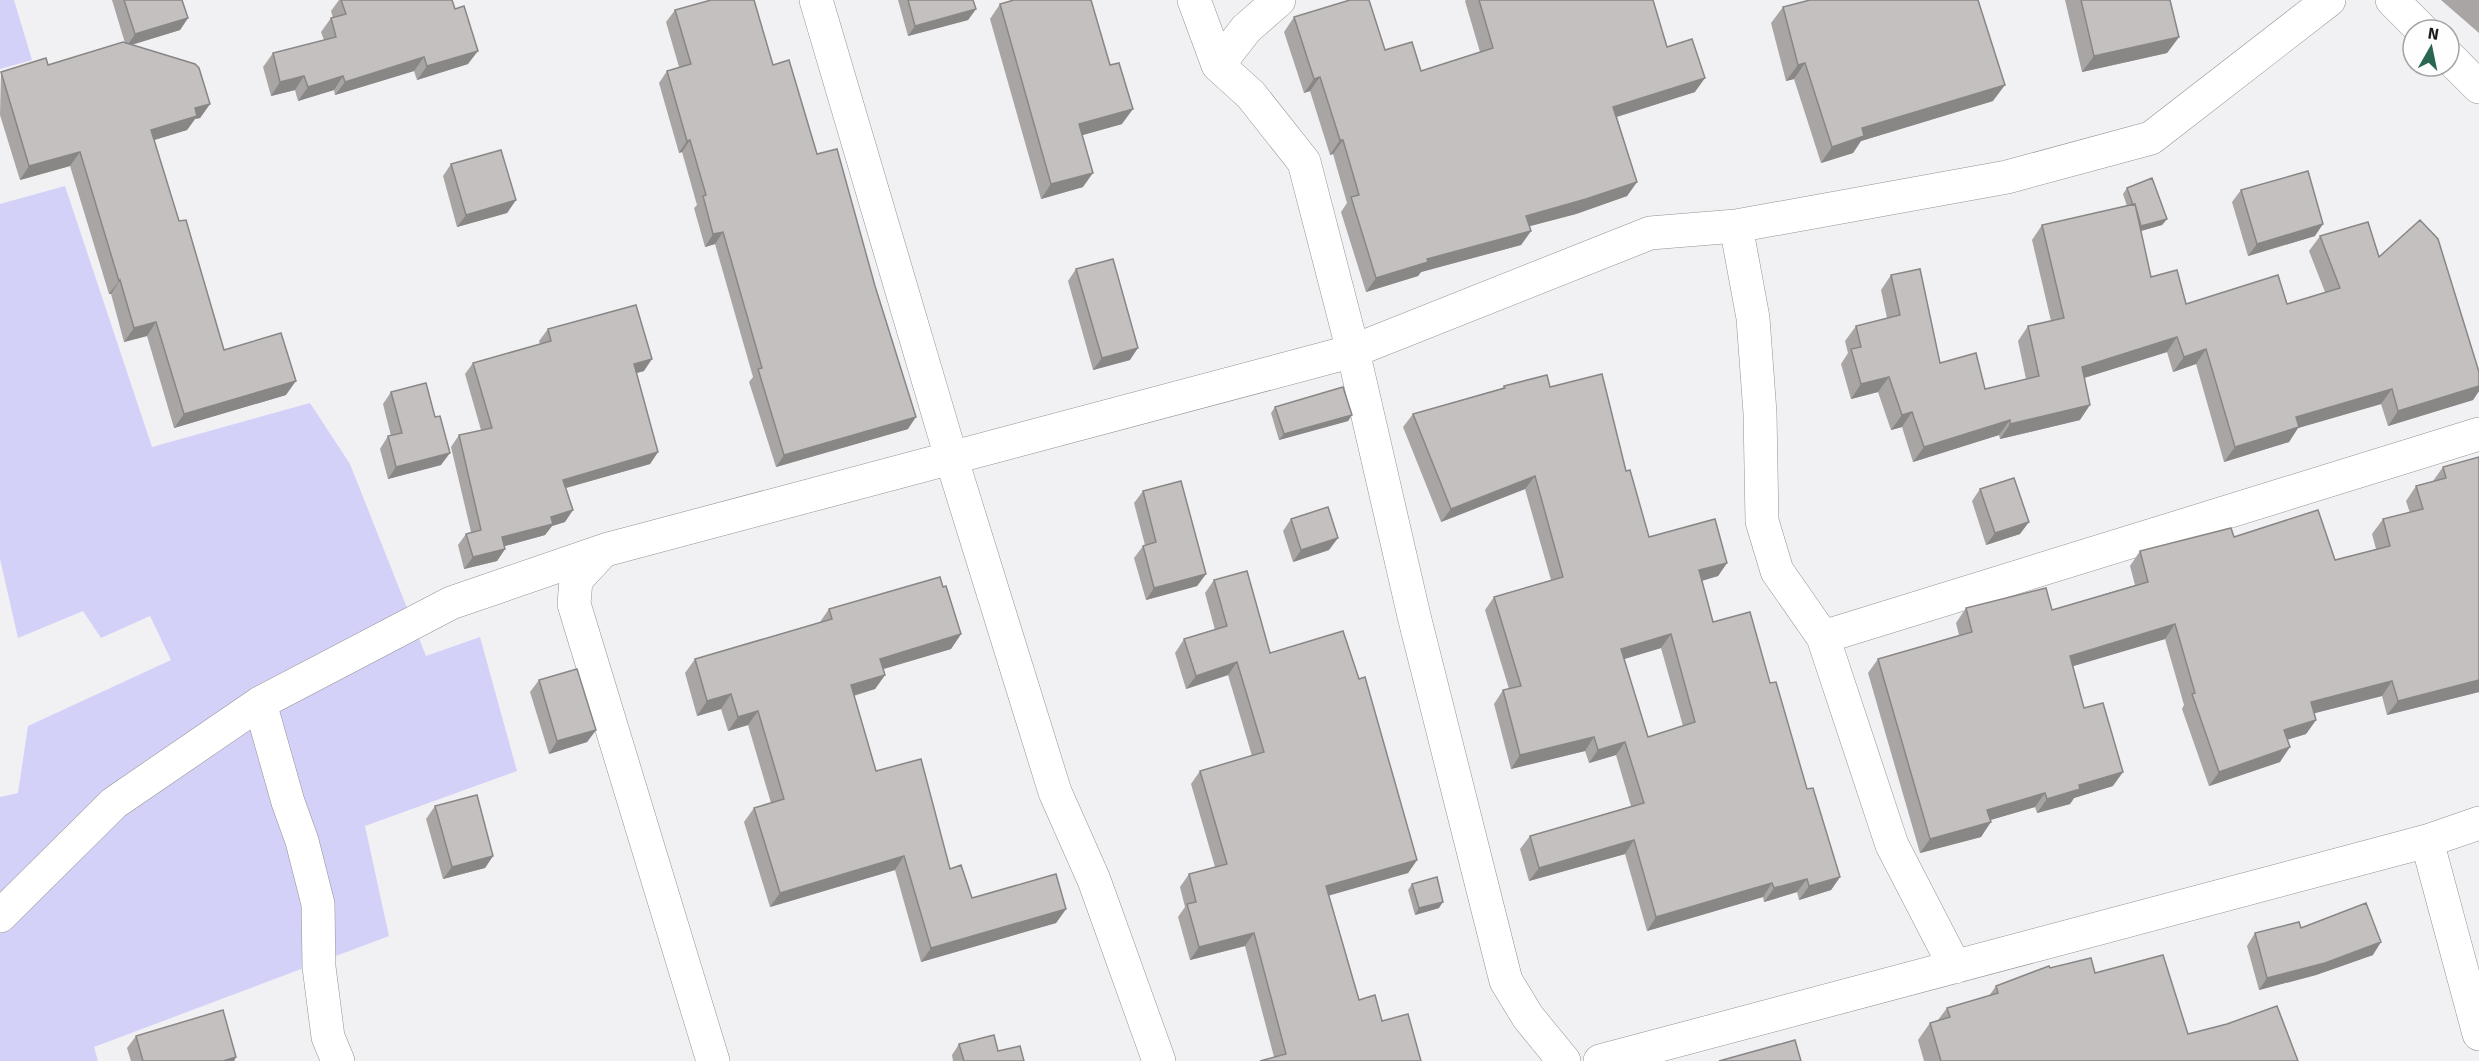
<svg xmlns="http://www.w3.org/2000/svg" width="2479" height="1061" font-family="Signika,sans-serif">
  <rect width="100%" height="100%" fill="#f1f0f3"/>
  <!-- green -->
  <path fill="#d4d1f9" d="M0,0H14L32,60L0,69Z
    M65,186L152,447L310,403L350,464L426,656L480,637L517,771L365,826L389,936L94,1047L98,1061H0V797L18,793L28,726L171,660L150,616L101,638L83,611L18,638L0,559V204Z"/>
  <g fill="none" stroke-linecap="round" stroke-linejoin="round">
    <!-- minor casing -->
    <g stroke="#939295" stroke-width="34">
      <path id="minor" d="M816,0L951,457L1055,792L1094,880L1159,1061
        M1194,0L1218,65L1251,95L1304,162L1353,351L1414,616L1506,981L1528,1017L1564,1061
        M2392,0L2422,30
        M2449,57L2479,87
        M1218,65L1246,29L1279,0
        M1736,226L1753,318L1760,413L1762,521L1777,571L1823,637L1892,845L1955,967
        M603,551L576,580L574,604L713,1061
        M1823,637L2479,434
        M260,703L288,802L302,841L318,904L319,967L328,1037L338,1061
        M2427,841L2479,1034
        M0,916L114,803L260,703L451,603L605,550L1353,351L1650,233L1736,226L2007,177L2151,138L2329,0
        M1600,1061L2427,841L2479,823"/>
    </g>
    <!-- minor -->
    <use href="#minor" stroke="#fff" stroke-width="33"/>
  </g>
  <!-- wall -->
  <path fill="#a9a5a5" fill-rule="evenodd" d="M112,0H182L188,18L180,30L132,45L210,104L200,118L195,119L187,130L154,140L179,221L224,350L286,395L174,428L147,336L124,342L111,294H109L70,166L20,180L0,115L1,72L48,65L125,43Z
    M339,0H452L468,64L417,80L414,71L335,95L334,90L298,101L295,90L271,96L263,67L273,53L324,40L321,32L331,18H333L331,11Z
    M898,0H973L976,9L968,20L908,36Z
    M1466,0H1653L1667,47L1695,92L1617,117L1637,182L1627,196L1576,214L1529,226L1531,231L1521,245L1421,272L1418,276L1366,292L1341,212L1347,203L1333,154L1330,155L1310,91L1304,93L1284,32L1294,17L1385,50L1421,71L1480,52L1465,1Z
    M2065,0H2170L2179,37L2167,53L2082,72Z
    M2441,0H2479V33Z
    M1000,4L1122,124L1082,135L1083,187L1041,199L990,19Z
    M1783,7L1993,101L1861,141L1853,153L1821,163L1794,79L1786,81L1771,23Z
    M675,10L773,65L817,154L908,429L776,467L749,382L753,377L715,244L705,247L694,208L697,205L682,152L679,153L659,83L667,71L679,67L666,22Z
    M451,164L516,200L507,213L457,227L443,176Z
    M2127,188L2167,219L2162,225L2141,231L2151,277L2186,304H2287L2325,292L2309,251L2320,236L2379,257L2479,372V391L2473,400L2388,426L2381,404L2298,428L2289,442L2224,462L2196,364L2173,372L2167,352L2084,378L2080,420L2000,439L1999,435L1913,462L1902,427L1891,430L1878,392L1851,399L1841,364L1848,353L1845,341L1856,326L1887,318L1881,290L1891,275L1940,363L1985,389L2026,379L2018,341L2028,326L2051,321L2032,240L2042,225L2127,206L2123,194Z
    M2241,190L2315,236L2248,256L2232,202Z
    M1076,269L1130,360L1093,370L1068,281Z
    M548,329L644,371L636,373L658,452L650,464L566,488L565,522L552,526L545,535L505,546V549L497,561L464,569L458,545L466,534L471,532L451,447L459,435L481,430L465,374L473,363L540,344L539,341Z
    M1504,386L1550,387L1626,471L1649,537L1727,563L1718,576L1702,581L1713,622L1770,683L1807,789L1840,877L1831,890L1799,900L1797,892L1764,902L1763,897L1647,931L1625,854L1529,881L1520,849L1530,836L1631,806L1616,755L1589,763L1585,751L1511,769L1494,704L1503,690L1509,689L1485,610L1494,597L1551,580L1525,489L1441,522L1403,427L1413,414L1502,388ZM1661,648L1683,726L1648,737L1624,659Z
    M391,392L435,417L441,465L388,479L380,449L388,436H391L383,404Z
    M1275,407L1352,415L1348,421L1279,440L1271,413Z
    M2479,457V692L2387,715L2382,696L2314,713L2316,720L2306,734L2287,740L2280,762L2209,786L2182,709L2184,705L2165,639L2073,666L2084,708L2113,786L2074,798L2070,804L2037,813L2035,807L1990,820L1981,837L1920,853L1868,673L1878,659L1959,635L1956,623L1966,608L2052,610L2135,585L2130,566L2140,551L2234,537L2335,560L2376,549L2372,534L2383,519L2410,513L2406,501L2416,486L2433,481L2443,467Z
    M1980,489L2020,534L1986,545L1972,501Z
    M1143,491L1206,574L1197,586L1146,600L1134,558L1143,546L1145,545L1134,503Z
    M1291,519L1329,550L1293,562L1283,531Z
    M1214,580L1270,653L1417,860L1408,873L1329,895L1359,1000L1382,1021L1421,1061L1274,1057L1245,946L1190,960L1178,917L1185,907L1180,887L1189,874L1215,867L1191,784L1200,771L1252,756L1228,675L1186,689L1175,653L1184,639L1215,630L1205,593Z
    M943,587L961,634L951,649L883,669L885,675L875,689L854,696L876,771L972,898L1066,909L1056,923L921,962L895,870L770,907L744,822L754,808L771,803L748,725L728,731L721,709L697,716L685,673L695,659L820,622L829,609Z
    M539,680L596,730L587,742L549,754L530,692Z
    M435,806L493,856L485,868L443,879L426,819Z
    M1412,884L1439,908L1415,915L1408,890Z
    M2301,928L2373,955L2316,975L2259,990L2247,946L2255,933Z
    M2050,968L2095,973L2188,1034L2298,1061H1924L1918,1040L1930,1023L1938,1020L1947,1008L1989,996L1996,986Z
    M136,1036L236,1057L234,1061H131L127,1048Z
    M959,1044L998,1051L1024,1061H953L952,1055Z"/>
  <!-- shaded-wall -->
  <path fill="#898686" d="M976,9L968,20L908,36L915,26Z
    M188,18L180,30L127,46L135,34Z
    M2179,37L2167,53L2082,72L2094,56Z
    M478,51L468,64L417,80L427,66Z
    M424,57L414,71L335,95L345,82Z
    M1805,63L1794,79L1786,81L1798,65Z
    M304,76L295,90L271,96L280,82Z
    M343,76L334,90L298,101L308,87Z
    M1320,77L1310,91L1304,93L1314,79Z
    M1705,78L1695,92L1603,121L1613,107Z
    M2005,85L1993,101L1861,141L1853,153L1821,163L1832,147L1862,128Z
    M210,104L200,118L195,119L187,130L141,144L151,130L195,108Z
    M1133,109L1122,124L1069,139L1079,124Z
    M690,140L682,152L679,153L687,141Z
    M1340,140H1343L1333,154L1330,155Z
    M80,152L70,166L20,180L29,166Z
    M1093,173L1083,187L1041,199L1051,184Z
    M1637,182L1627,196L1576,214L1516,230L1526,216Z
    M516,200L507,213L457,227L466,215Z
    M2167,219L2162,225L2137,232L2141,226Z
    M2323,224L2315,236L2248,256L2257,244Z
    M1531,231L1521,245L1421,272L1418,276L1366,292L1376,278L1427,259Z
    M723,232L715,244L705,247L713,234Z
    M120,280L111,294H109L119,281Z
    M156,322L147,336L124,342L134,328Z
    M2177,337L2167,352L2071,382L2082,367Z
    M1138,348L1130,360L1093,370L1102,358Z
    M2206,349L2196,364L2173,372L2184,357Z
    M652,359L644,371L626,376L634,364Z
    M1889,377L1878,392L1851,399L1861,384Z
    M296,381L286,395L174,428L184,414Z
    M2479,386V391L2473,400L2388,426L2398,411Z
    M2392,389L2381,404L2298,428L2289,442L2224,462L2235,447L2296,417Z
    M2090,405L2080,420L2000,439L2010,424Z
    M1912,412L1902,427L1891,430L1902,415Z
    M1352,415L1348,421L1279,440L1284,434Z
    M916,417L908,429L776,467L784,455Z
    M2010,420L1999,435L1913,462L1924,447Z
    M658,452L650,464L555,491L563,480Z
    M450,453L441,465L388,479L396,467Z
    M1535,476L1525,489L1441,522L1451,509Z
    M573,510L565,522L552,526L545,535L494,549L502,537L551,517Z
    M2029,522L2020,534L1986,545L1995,533Z
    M1338,538L1329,550L1293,562L1301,550Z
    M505,549L497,561L464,569L473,557Z
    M1727,563L1718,576L1690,584L1699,570Z
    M1206,574L1197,586L1146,600L1154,588Z
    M2175,624L2165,639L2060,670L2070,656Z
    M961,634L951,649L870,673L880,659Z
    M1671,634L1661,648L1611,663L1621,649Z
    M1237,662L1228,675L1186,689L1196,676Z
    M885,675L875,689L841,699L851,685Z
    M2479,680V692L2387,715L2398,701Z
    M2392,681L2382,696L2300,717L2311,702Z
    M731,694L721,709L697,716L707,701Z
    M758,711L748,725L728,731L738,717Z
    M2316,720L2306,734L2273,744L2284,730Z
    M596,730L587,742L549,754L557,741Z
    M1594,737L1585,751L1511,769L1520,755Z
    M1625,742L1616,755L1589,763L1598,750Z
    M2290,747L2280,762L2209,786L2219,772Z
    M2123,772L2113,786L2074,798L2070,804L2037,813L2047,799L2079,785Z
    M2045,793L2035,807L1977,824L1987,810Z
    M1991,822L1981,837L1920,853L1930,839Z
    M1634,840L1625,854L1529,881L1539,868Z
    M493,856L485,868L443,879L452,867Z
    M904,856L895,870L770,907L780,893Z
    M1417,860L1408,873L1317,899L1326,886Z
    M1840,877L1831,890L1799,900L1809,886Z
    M1807,879L1797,892L1764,902L1774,888Z
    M1772,883L1763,897L1647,931L1656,917Z
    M1443,902L1439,908L1415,915L1419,908Z
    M1066,909L1056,923L921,962L931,948Z
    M1254,933L1245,946L1190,960L1199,947Z
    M2381,942L2373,955L2316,975L2259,990L2267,978Z
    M236,1057L234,1061H223Z"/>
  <!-- building -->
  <path fill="#c4c0c0" stroke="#898686" stroke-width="1.5" fill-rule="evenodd" d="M124,0H182L188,18L135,34Z
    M341,0H452L455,9L464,6L478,51L427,66L424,57L345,82L343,76L308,87L304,76L280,82L273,53L336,37L331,18L346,14Z
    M711,0H754L773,65L789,60L817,154L837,149L875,286L916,417L784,455L758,369L762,368L723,232L713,234L703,196L706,195L690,140L687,141L667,71L691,64L675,10Z
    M908,0H973L976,9L915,26Z
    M1014,0H1091L1110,65L1119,63L1133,109L1079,124L1093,173L1051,184L1000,4Z
    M1350,0H1369L1385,50L1412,42L1421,71L1493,48L1479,0H1653L1667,47L1692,39L1705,78L1613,107L1637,182L1586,199L1526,216L1531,231L1427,259L1428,262L1376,278L1351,197L1359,195L1343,140H1340L1320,77L1314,79L1294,17Z
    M1810,0H1978L2005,85L1862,128L1864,136L1832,147L1805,63L1798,65L1783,7Z
    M2081,0H2170L2179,37L2094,56Z
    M123,42L195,64L199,68L210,104L195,108L197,116L151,130L179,221L186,220L224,350L281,333L296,381L184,414L156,322L134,328L120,280L119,281L80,152L29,166L1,72L46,58L48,65Z
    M501,150L516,200L466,215L451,164Z
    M2308,171L2323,224L2257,244L2241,190Z
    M2152,178L2167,219L2141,226L2135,204L2133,205L2127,188Z
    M2135,204L2151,277L2177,270L2186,304L2278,275L2287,304L2340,288L2320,236L2368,222L2379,257L2420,220L2438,239L2479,372V386L2398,411L2392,389L2296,417L2299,427L2235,447L2206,349L2184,357L2177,337L2082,367L2090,405L2010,424V420L1924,447L1912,412L1902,415L1889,377L1861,384L1851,349L1861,347L1856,326L1900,315L1891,275L1920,269L1940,363L1976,353L1985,389L2039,376L2028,326L2064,318L2042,225Z
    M1113,259L1138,348L1102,358L1076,269Z
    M636,305L652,359L634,364L658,452L563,480L573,510L551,517L553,524L502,537L505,549L473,557L466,534L481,530L459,435L492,428L473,363L551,341L548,329Z
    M1602,374L1626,471L1630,470L1649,537L1715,519L1727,563L1699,570L1713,622L1750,612L1770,683L1776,682L1807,789L1813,788L1840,877L1809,886L1807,879L1774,888L1772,883L1656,917L1634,840L1539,868L1530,836L1644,803L1625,742L1598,750L1594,737L1520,755L1503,690L1521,686L1494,597L1563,577L1535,476L1451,509L1413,414L1505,388L1504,386L1547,375L1550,387ZM1671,634L1695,722L1648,737L1621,649Z
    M426,383L435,417L440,416L450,453L396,467L388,436L402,433L391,392Z
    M1343,387L1352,415L1284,434L1275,407Z
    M2479,457V680L2398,701L2392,681L2311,702L2316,720L2284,730L2290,747L2219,772L2192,694L2195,693L2175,624L2070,656L2084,708L2103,703L2123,772L2079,785L2080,789L2047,799L2045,793L1987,810L1991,822L1930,839L1878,659L1972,632L1966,608L2046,588L2052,610L2148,582L2140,551L2231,528L2234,537L2318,510L2335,560L2390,546L2383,519L2423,509L2416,486L2446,478L2443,467Z
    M2014,478L2029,522L1995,533L1980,489Z
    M1181,481L1206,574L1154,588L1143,546L1156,542L1143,491Z
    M1328,507L1338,538L1301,550L1291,519Z
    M1247,571L1270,653L1343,631L1359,679L1365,677L1417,860L1326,886L1359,1000L1375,995L1382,1021L1408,1014L1421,1061H1260L1286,1054L1254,933L1199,947L1187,904L1196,902L1189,874L1227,864L1200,771L1264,752L1237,662L1196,676L1184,639L1227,626L1214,580Z
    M940,577L943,587L946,586L961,634L880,659L885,675L851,685L876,771L921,759L950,869L961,865L972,898L1056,874L1066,909L931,948L904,856L780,893L754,808L784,799L758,711L738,717L731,694L707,701L695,659L832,619L829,609Z
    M577,669L596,730L557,741L539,680Z
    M477,795L493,856L452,867L435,806Z
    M1437,877L1443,902L1419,908L1412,884Z
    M2366,903L2381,942L2325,963L2267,978L2255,933L2299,922L2301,928Z
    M2163,955L2188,1034L2227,1024L2277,1006L2298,1061H1941L1930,1023L1950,1017L1947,1008L1998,993L1996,986L2049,966L2050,968L2091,958L2095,973Z
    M223,1010L236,1057L223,1061H143L136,1036Z
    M994,1035L998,1051L1020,1046L1024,1061H964L959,1044Z
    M1795,1040L1801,1061H1719Z"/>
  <!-- north arrow -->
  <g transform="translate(2431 48) rotate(9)"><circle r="28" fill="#fefeff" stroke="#a3a3a4" stroke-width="1.5"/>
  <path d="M0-4.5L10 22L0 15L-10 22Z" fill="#2a6753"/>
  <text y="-9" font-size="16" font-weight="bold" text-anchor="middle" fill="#1b1b1c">N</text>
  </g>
</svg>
